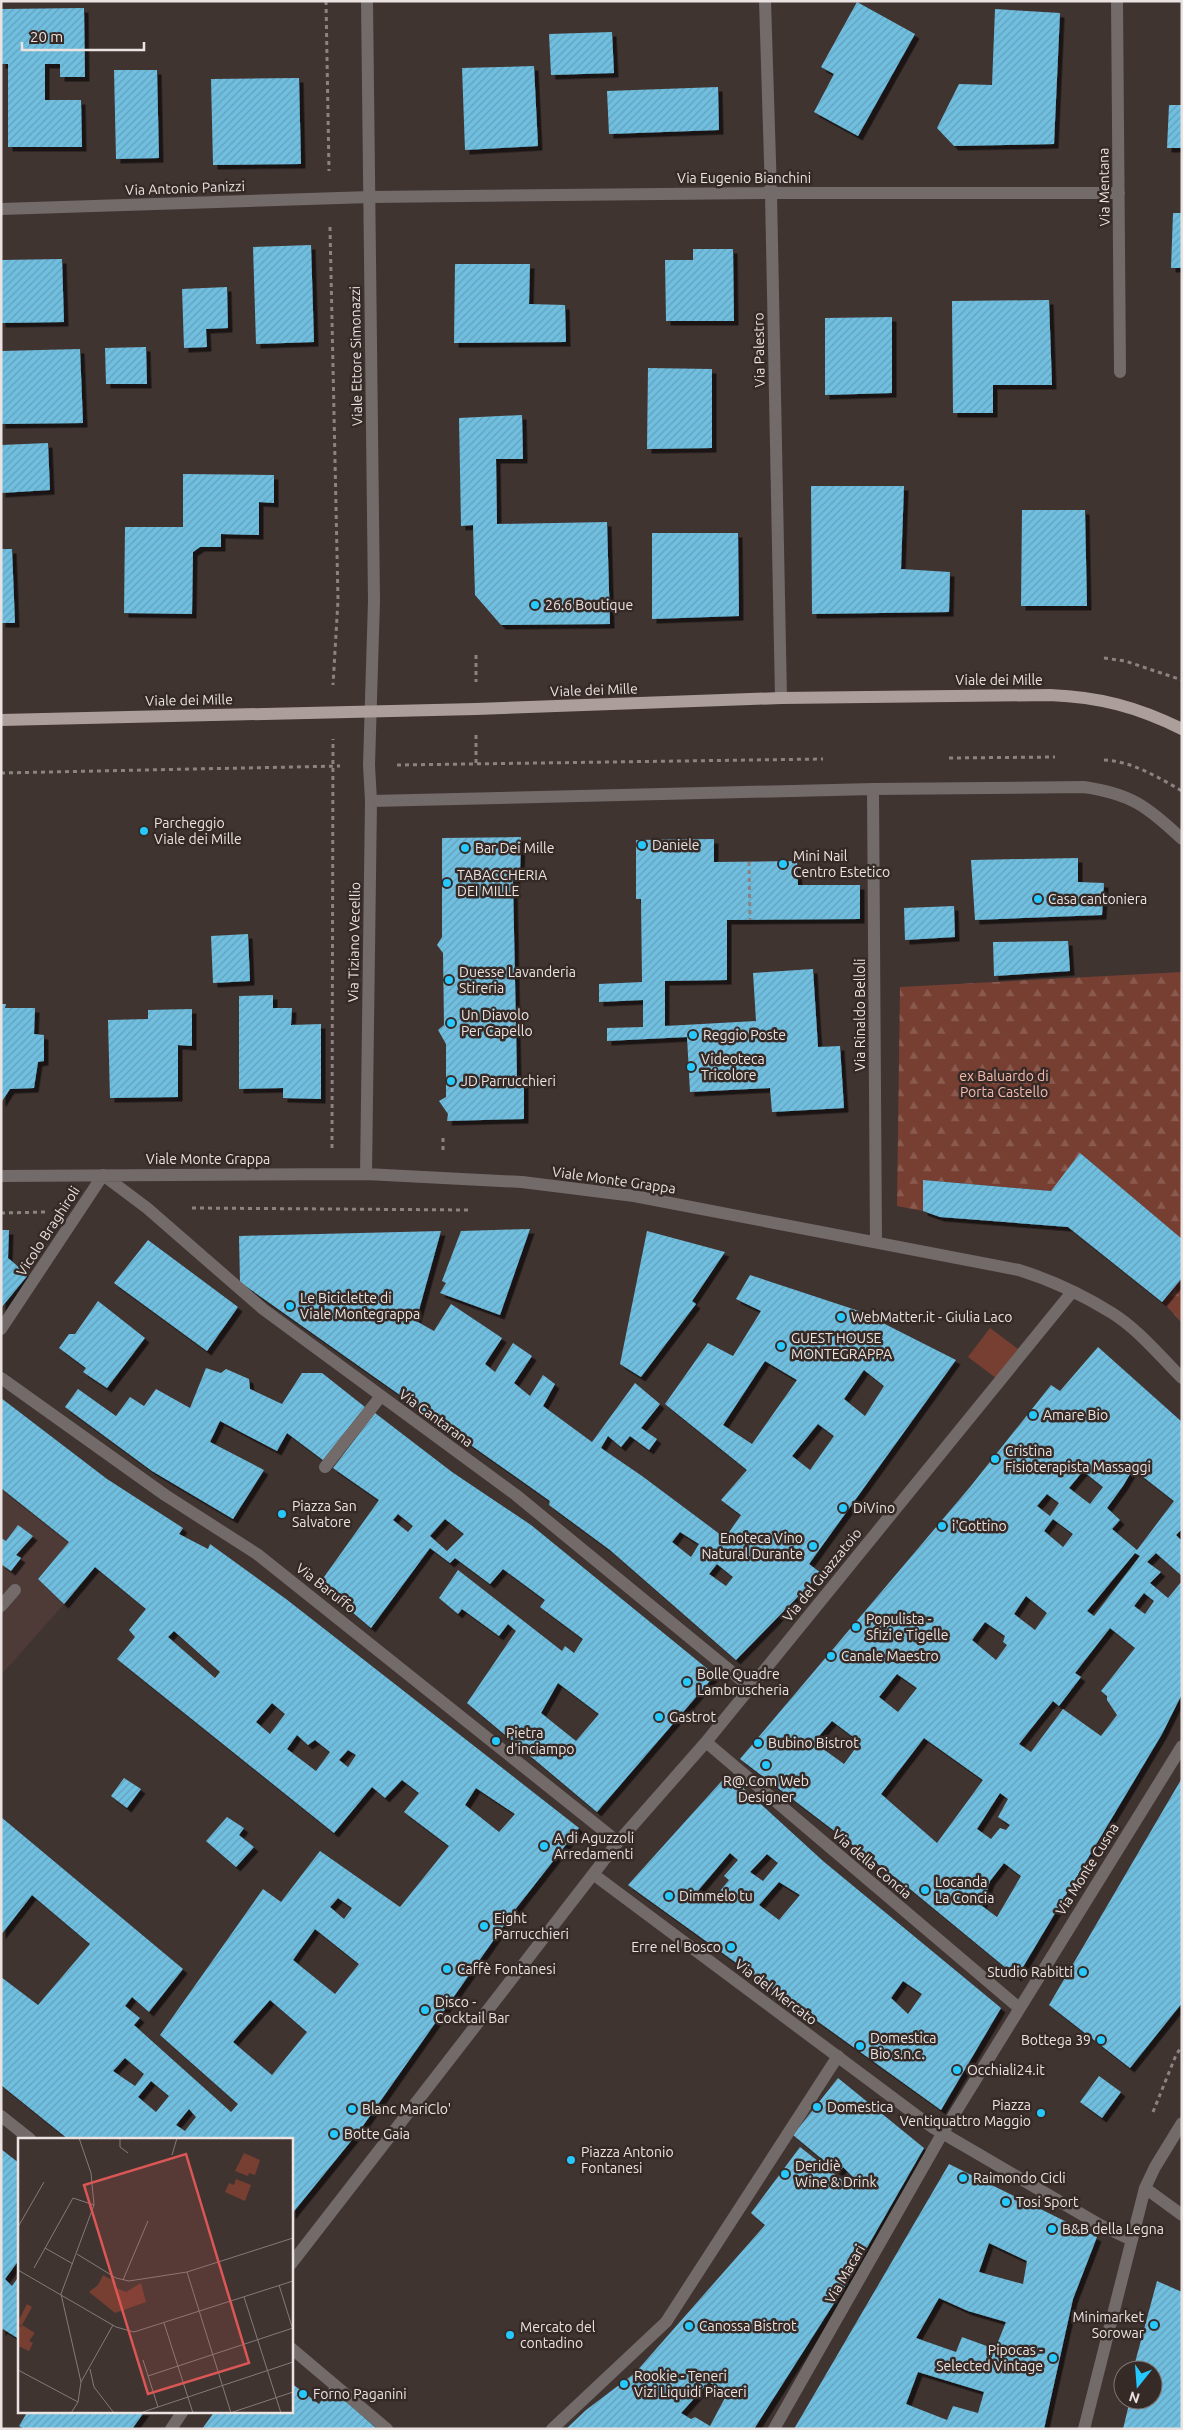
<svg xmlns="http://www.w3.org/2000/svg" width="1183" height="2430" font-family="Ubuntu,sans-serif">
  <defs>
    <pattern id="forest-firs" width="22" height="20" patternUnits="userSpaceOnUse" patternTransform="scale(1.25)"><rect width="22" height="20" fill="#773e32"/><path d="M5 1l3.5 6h-7zM16 11l3.5 6h-7z" fill="#8a5a4f"/></pattern>
    <pattern id="building-hatch" width="6" height="6" patternUnits="userSpaceOnUse" patternTransform="scale(1.25)"><rect width="6" height="6" fill="#6fbfe0"/><path d="M-1 1l2-2M0 6l6-6M5 7l2-2" fill="none" stroke="#65a0b9"/></pattern>
    <filter id="shadow"><feDropShadow dx="4.5" dy="4.5" stdDeviation="0" flood-color="#0009"/></filter>
  </defs>
  <rect width="100%" height="100%" fill="#403431"/>
  <!-- built -->
  <path fill="#4e3a36" d="M1,1488L69,1542L38,1579L64,1604L1,1675Z"/>
  <!-- green -->
  <path fill="#773e32" d="M990,1328L1018,1349L996,1378L968,1357Z"/>
  <!-- forest -->
  <path fill="url(#forest-firs)" d="M1182,972V1239L1051,1191L923,1180V1211L897,1206L900,987Z
    M1182,1278V1323L1162,1301Z"/>
  <!-- building -->
  <path fill="url(#building-hatch)" fill-rule="evenodd" filter="url(#shadow)" d="M857,2L915,34L858,136L814,112L834,74L821,67Z
    M84,8L85,77H60V64H45V100H81L82,147H8V64H1L2,9Z
    M995,9L1060,13L1054,144L954,146L937,128L959,84L992,85Z
    M612,32L614,73L551,75L549,34Z
    M534,66L538,146L465,150L462,68Z
    M114,70H157L159,158L116,159Z
    M299,78L301,164L213,165L211,79Z
    M718,87L719,130L609,134L607,91Z
    M1169,105H1182V148H1167Z
    M1173,213H1182V268H1171Z
    M311,245L314,342L256,344L253,247Z
    M693,249H733L734,321H666L665,260H693Z
    M62,259L64,322L1,323V260Z
    M455,264H530L529,304L565,305L566,342L454,343Z
    M227,287L228,328L206,329L207,347L184,348L182,289Z
    M1049,300L1052,385H993V413H953L952,301Z
    M892,317V393L825,395V318Z
    M146,347L147,384H106L105,348Z
    M80,349L83,423L1,424V351Z
    M648,368L712,369V448L647,449Z
    M522,415L523,459H496L497,524L607,522L610,624L501,625L475,595L473,525L461,526L459,418Z
    M48,443L50,490L1,493V445Z
    M183,474L274,475V503L259,502V535L221,534V547H200L193,552L192,614L124,613L125,527H183Z
    M811,486H904L901,569L950,572L949,612L812,614Z
    M1022,510H1085L1087,606H1021Z
    M652,533H738L739,616L652,619Z
    M1,549H12L15,623H1Z
    M521,837L520,874L513,882L517,1077L524,1083V1119L447,1121L448,1114L439,1101L446,1097V1044L438,1030L444,1025L443,953L437,945L442,937V838Z
    M714,839V862L797,861L798,885H860V919L727,920V980L665,981V1026L756,1021L753,973L813,969L818,1047L840,1046L844,1108L772,1112L770,1088L690,1092L687,1037L607,1041V1028L643,1027V1000L599,1002V984L642,982L641,899H636V840Z
    M1078,858V882L1104,883L1102,915L975,920L971,860Z
    M954,906L955,937L905,940L904,908Z
    M248,934L250,981L213,983L211,936Z
    M1068,941L1070,971L994,976L993,942Z
    M273,995V1008H292L291,1025L321,1024V1099L283,1098V1088L239,1089V996Z
    M1,1004H6L5,1008H35L34,1034L44,1035V1061L38,1062L34,1088L10,1089L1,1103Z
    M192,1009V1046L178,1045V1097L110,1098L108,1020L148,1019V1010Z
    M1080,1153L1182,1239V1278L1162,1302L1068,1227L940,1217L923,1211V1180L1051,1191Z
    M530,1229L500,1315L440,1293L446,1283L442,1281L461,1231Z
    M1,1230H9L8,1258L28,1275L1,1308Z
    M441,1231L416,1321L434,1331L451,1304L502,1338L485,1364L495,1372L513,1343L532,1356L514,1383L530,1396L543,1375L555,1384L543,1406L592,1442L635,1383L660,1404L641,1428L657,1439L649,1450L630,1436L621,1447L608,1436L601,1448L642,1476L725,1538L741,1515L721,1500L747,1470L665,1404L708,1343L733,1356L761,1311L736,1299L750,1275L859,1311L956,1360L809,1564L821,1573L736,1660L610,1550L549,1505L550,1501L240,1282L239,1236ZM765,1361L797,1380L752,1444L723,1425ZM864,1370L884,1386L865,1416L844,1399ZM818,1424L834,1436L810,1470L792,1456ZM680,1532L699,1544L691,1557L672,1542ZM717,1564L733,1577L726,1586L709,1574Z
    M647,1231L725,1252L692,1301L696,1304L641,1377L620,1364Z
    M148,1240L238,1307L207,1351L114,1283Z
    M98,1301L145,1338L107,1388L83,1372L86,1368L59,1348L69,1334H75Z
    M1098,1347L1182,1422V1529L1176,1535L1182,1541V1576L1156,1553L1147,1562L1161,1572L1150,1583L1168,1598L1182,1581V1694L1162,1734L1017,1977L904,1884L740,1759L970,1487L1051,1385L1060,1391ZM1133,1469L1174,1501L1137,1550L1112,1529L1120,1520L1107,1508L1123,1486ZM1083,1471L1103,1487L1090,1504L1069,1488ZM1047,1494L1059,1503L1050,1516L1037,1506ZM1053,1519L1073,1534L1063,1547L1044,1531ZM1135,1553L1140,1556L1094,1616L1087,1611ZM1144,1593L1154,1601L1145,1614L1134,1606ZM1026,1596L1047,1613L1035,1630L1014,1614ZM985,1622L1005,1636L1003,1642L1007,1645L996,1660L972,1640ZM1110,1628L1135,1648L1101,1691L1107,1696V1700L1117,1715L1101,1736L1063,1709L1031,1752L1019,1744L1053,1701L1059,1706L1081,1677L1075,1673ZM897,1674L917,1688L898,1712L879,1697ZM832,1721L860,1742L844,1764L819,1746L818,1737ZM924,1738L983,1780L937,1843L881,1794ZM1000,1793L1008,1799L998,1817L1010,1825L1006,1830L1000,1828L991,1839L977,1829ZM1004,1863L1021,1876L997,1917L982,1906L990,1881Z
    M206,1368L221,1373L226,1369L249,1379L250,1389L282,1404L302,1373H322L365,1407L323,1460L287,1433L277,1451L220,1421L210,1442L264,1470L233,1519L152,1471L65,1407L78,1389L116,1416L130,1397L144,1406L156,1389L190,1408Z
    M1,1398L107,1479L183,1528L179,1534L208,1549L210,1544L286,1599L579,1828L514,1911L360,2130L291,2215V2139H198L195,2137L193,2139H68L1,2085V1977L38,2005L90,1944L32,1895L1,1935V1817L183,1969L149,2012L132,1997L125,2006L140,2018L134,2025L231,2112L238,2104L160,2035L263,1889L281,1902L320,1851L400,1907L449,1846L404,1812L419,1793L402,1780L385,1798L372,1787L334,1833L117,1659L135,1637L129,1630L146,1609L95,1567L64,1604L38,1579L69,1542L1,1488ZM174,1631L220,1672L215,1678L168,1637ZM272,1703L285,1714L270,1734L256,1722ZM297,1735L308,1745L315,1740L330,1752L316,1771L287,1749ZM348,1750L356,1755L348,1767L339,1760ZM476,1788L515,1814L499,1832L465,1805ZM338,1898L352,1908L344,1919L330,1907ZM315,1929L359,1964L335,1994L293,1960ZM270,2000L307,2032L272,2075L233,2042ZM125,2058L144,2074L135,2086L113,2071ZM151,2081L169,2096L156,2112L138,2097ZM189,2109L196,2117L185,2131L176,2125Z
    M375,1413L452,1472L531,1525L715,1675L597,1812L467,1703L516,1631L508,1624L499,1636L462,1609L458,1614L439,1598L458,1570L562,1651L565,1646L574,1653L583,1639L540,1607L545,1600L503,1569L490,1584L455,1558L450,1563L430,1548L371,1628L319,1584L379,1500L333,1468ZM398,1514L413,1526L408,1532L393,1520ZM445,1519L464,1534L447,1551L430,1536ZM558,1683L599,1714L576,1741L541,1713Z
    M18,1525L33,1536L16,1555L21,1558L11,1571L1,1564V1538L6,1541Z
    M728,1774L823,1861L1001,2008L941,2110L628,1885ZM730,1853L738,1860L724,1876L729,1880L710,1903L696,1893ZM767,1854L778,1863L763,1881L750,1872ZM779,1882L800,1895L779,1920L759,1905ZM903,1981L922,1994L908,2014L891,1998Z
    M124,1778L141,1789L127,1808L111,1796Z
    M1182,1778V2003L1130,2068L1049,2005Z
    M227,1817L244,1828L239,1835L254,1847L236,1867L206,1841Z
    M1099,2076L1121,2092L1102,2118L1080,2102Z
    M838,2078L924,2148L845,2286L754,2429H566L586,2410L635,2373L765,2225L751,2213L800,2147L851,2187L856,2180L843,2167L839,2173L793,2135ZM709,2382L727,2394L710,2426L695,2417L691,2419L681,2413Z
    M1,2149L19,2163V2260L5,2279L12,2286L19,2276V2339L3,2329L1,2332Z
    M949,2164L1097,2237L1073,2299L1044,2429H794ZM989,2243L1027,2261L1023,2284L979,2272ZM939,2298L968,2311L1006,2322L995,2349L962,2337L956,2352L916,2338ZM918,2372L984,2392L978,2413L953,2406L947,2420L906,2404Z
    M1157,2281L1182,2292V2429H1123L1130,2400H1153V2370H1133Z
    M291,2383L319,2404L330,2387L377,2429H202L215,2411H291Z
    M28,2411L38,2414L39,2411H145L132,2429H25L19,2426Z"/>
  <g fill="none" stroke-linecap="round" stroke-linejoin="round">
    <!-- path -->
    <path stroke="#8c8280" stroke-width="3" stroke-dasharray="4 4" stroke-linecap="butt" d="M326,1L329,171
      M330,227L338,600L333,685
      M476,655V682
      M1104,658L1125,661L1182,680
      M476,735V765
      M949,758L1055,757
      M1104,760C1131,761 1158,777 1182,791
      M397,765L823,759
      M1,773L340,766
      M749,862L750,920
      M443,1138V1150
      M332,1148L333,739
      M192,1208L468,1210
      M1,1213L46,1212
      M1153,2112L1176,2055L1182,2046"/>
    <!-- minor -->
    <path stroke="#726b6a" stroke-width="12" d="M765,1L771,193L781,698
      M1117,1L1120,372
      M1,209L370,197L771,193H1119
      M873,789L876,1241
      M371,801L873,789L1084,787C1131,794 1147,806 1182,839
      M366,1174L371,801L369,765L374,601L367,1
      M1,1176L366,1174L522,1182L634,1196L1019,1270C1051,1280 1083,1295 1112,1313C1139,1330 1160,1356 1182,1378
      M1,1329L103,1175L147,1208L263,1309L516,1495L750,1687
      M1,1378L165,1495L257,1554L618,1842
      M325,1467L381,1396
      M1,1606L15,1590
      M706,1742L1018,2007
      M593,1874L932,2127L1100,2225L1132,2240
      M1,2116L30,2139
      M1145,2188L1182,2215
      M291,2264L618,1842L706,1742L1072,1292
      M291,2348L387,2429
      M171,2429L183,2411
      M552,2429L666,2322L838,2056
      M774,2429L942,2134L1182,1746
      M1084,2429L1145,2188L1155,2167L1182,2123"/>
    <!-- major -->
    <path stroke="#ac9e9b" stroke-width="12" d="M1,720L476,709L781,698L1050,695C1100,697 1137,707 1182,729"/>
  </g>
  <!-- markers -->
  <g fill="#25c9fe" stroke="#362a27" stroke-width="2">
    <circle cx="535" cy="605" r="5"/>
    <circle cx="144" cy="831" r="5"/>
    <circle cx="642" cy="845" r="5"/>
    <circle cx="465" cy="848" r="5"/>
    <circle cx="783" cy="864" r="5"/>
    <circle cx="447" cy="883" r="5"/>
    <circle cx="1038" cy="899" r="5"/>
    <circle cx="449" cy="980" r="5"/>
    <circle cx="451" cy="1023" r="5"/>
    <circle cx="693" cy="1035" r="5"/>
    <circle cx="691" cy="1067" r="5"/>
    <circle cx="451" cy="1081" r="5"/>
    <circle cx="290" cy="1306" r="5"/>
    <circle cx="841" cy="1317" r="5"/>
    <circle cx="781" cy="1346" r="5"/>
    <circle cx="1033" cy="1415" r="5"/>
    <circle cx="995" cy="1459" r="5"/>
    <circle cx="843" cy="1508" r="5"/>
    <circle cx="282" cy="1514" r="5"/>
    <circle cx="942" cy="1526" r="5"/>
    <circle cx="813" cy="1546" r="5"/>
    <circle cx="856" cy="1627" r="5"/>
    <circle cx="831" cy="1656" r="5"/>
    <circle cx="687" cy="1682" r="5"/>
    <circle cx="659" cy="1717" r="5"/>
    <circle cx="496" cy="1741" r="5"/>
    <circle cx="758" cy="1743" r="5"/>
    <circle cx="766" cy="1765" r="5"/>
    <circle cx="544" cy="1846" r="5"/>
    <circle cx="925" cy="1890" r="5"/>
    <circle cx="669" cy="1896" r="5"/>
    <circle cx="484" cy="1926" r="5"/>
    <circle cx="731" cy="1947" r="5"/>
    <circle cx="447" cy="1969" r="5"/>
    <circle cx="1083" cy="1972" r="5"/>
    <circle cx="425" cy="2010" r="5"/>
    <circle cx="1101" cy="2040" r="5"/>
    <circle cx="860" cy="2046" r="5"/>
    <circle cx="957" cy="2070" r="5"/>
    <circle cx="817" cy="2107" r="5"/>
    <circle cx="352" cy="2109" r="5"/>
    <circle cx="1041" cy="2113" r="5"/>
    <circle cx="334" cy="2134" r="5"/>
    <circle cx="571" cy="2160" r="5"/>
    <circle cx="785" cy="2174" r="5"/>
    <circle cx="963" cy="2178" r="5"/>
    <circle cx="1006" cy="2202" r="5"/>
    <circle cx="1052" cy="2229" r="5"/>
    <circle cx="1154" cy="2325" r="5"/>
    <circle cx="689" cy="2326" r="5"/>
    <circle cx="510" cy="2335" r="5"/>
    <circle cx="1053" cy="2358" r="5"/>
    <circle cx="624" cy="2384" r="5"/>
    <circle cx="303" cy="2394" r="5"/>
  </g>
  <g text-anchor="middle" stroke-width="5" stroke-linejoin="round" paint-order="stroke">
    <!-- street labels -->
    <g font-size="14" fill="#ebe3e1" stroke="#362a27">
      <text x="744" y="183">Via Eugenio Bianchini</text>
      <text transform="translate(1104 187) rotate(-91)" y="5">Via Mentana</text>
      <text transform="translate(185 188) rotate(-2)" y="5">Via Antonio Panizzi</text>
      <text transform="translate(759 350) rotate(-91)" y="5">Via Palestro</text>
      <text transform="translate(356 356) rotate(-91)" y="5">Viale Ettore Simonazzi</text>
      <text x="999" y="685">Viale dei Mille</text>
      <text transform="translate(594 690) rotate(-2)" y="5">Viale dei Mille</text>
      <text transform="translate(189 700) rotate(-1)" y="5">Viale dei Mille</text>
      <text transform="translate(354 942) rotate(-89)" y="5">Via Tiziano Vecellio</text>
      <text transform="translate(860 1015) rotate(-90)" y="5">Via Rinaldo Belloli</text>
      <text x="208" y="1164">Viale Monte Grappa</text>
      <text transform="translate(614 1180) rotate(8)" y="5">Viale Monte Grappa</text>
      <text transform="translate(48 1231) rotate(-57)" y="5">Vicolo Braghiroli</text>
      <text transform="translate(436 1418) rotate(36)" y="5">Via Cantarana</text>
      <text transform="translate(822 1575) rotate(-51)" y="5">Via del Guazzatoio</text>
      <text transform="translate(326 1588) rotate(38)" y="5">Via Baruffo</text>
      <text transform="translate(872 1864) rotate(40)" y="5">Via della Concia</text>
      <text transform="translate(1087 1869) rotate(-58)" y="5">Via Monte Cusna</text>
      <text transform="translate(776 1992) rotate(37)" y="5">Via del Mercato</text>
      <text transform="translate(845 2274) rotate(-60)" y="5">Via Macari</text>
    </g>
    <!-- poi labels -->
    <g font-size="14" fill="#ebe3e1" stroke="#362a27" text-anchor="start">
      <text x="545" y="610">26.6 Boutique</text>
      <text x="154" y="828">Parcheggio<tspan x="154" dy="16">Viale dei Mille</tspan></text>
      <text x="652" y="850">Daniele</text>
      <text x="475" y="853">Bar Dei Mille</text>
      <text x="793" y="861">Mini Nail<tspan x="793" dy="16">Centro Estetico</tspan></text>
      <text x="457" y="880">TABACCHERIA<tspan x="457" dy="16">DEI MILLE</tspan></text>
      <text x="1048" y="904">Casa cantoniera</text>
      <text x="459" y="977">Duesse Lavanderia<tspan x="459" dy="16">Stireria</tspan></text>
      <text x="461" y="1020">Un Diavolo<tspan x="461" dy="16">Per Capello</tspan></text>
      <text x="703" y="1040">Reggio Poste</text>
      <text x="701" y="1064">Videoteca<tspan x="701" dy="16">Tricolore</tspan></text>
      <text x="461" y="1086">JD Parrucchieri</text>
      <text x="300" y="1303">Le Biciclette di<tspan x="300" dy="16">Viale Montegrappa</tspan></text>
      <text x="851" y="1322">WebMatter.it - Giulia Laco</text>
      <text x="791" y="1343">GUEST HOUSE<tspan x="791" dy="16">MONTEGRAPPA</tspan></text>
      <text x="1043" y="1420">Amare Bio</text>
      <text x="1005" y="1456">Cristina<tspan x="1005" dy="16">Fisioterapista Massaggi</tspan></text>
      <text x="292" y="1511">Piazza San<tspan x="292" dy="16">Salvatore</tspan></text>
      <text x="853" y="1513">DiVino</text>
      <text x="952" y="1531">i'Gottino</text>
      <text x="803" y="1543" text-anchor="end">Enoteca Vino<tspan x="803" dy="16">Natural Durante</tspan></text>
      <text x="866" y="1624">Populista -<tspan x="866" dy="16">Sfizi e Tigelle</tspan></text>
      <text x="841" y="1661">Canale Maestro</text>
      <text x="697" y="1679">Bolle Quadre<tspan x="697" dy="16">Lambruscheria</tspan></text>
      <text x="669" y="1722">Gastrot</text>
      <text x="506" y="1738">Pietra<tspan x="506" dy="16">d'inciampo</tspan></text>
      <text x="768" y="1748">Bubino Bistrot</text>
      <text x="766" y="1786" text-anchor="middle">R@.Com Web<tspan x="766" dy="16">Designer</tspan></text>
      <text x="554" y="1843">A di Aguzzoli<tspan x="554" dy="16">Arredamenti</tspan></text>
      <text x="935" y="1887">Locanda<tspan x="935" dy="16">La Concia</tspan></text>
      <text x="679" y="1901">Dimmelo tu</text>
      <text x="494" y="1923">Eight<tspan x="494" dy="16">Parrucchieri</tspan></text>
      <text x="721" y="1952" text-anchor="end">Erre nel Bosco</text>
      <text x="457" y="1974">Caffè Fontanesi</text>
      <text x="1073" y="1977" text-anchor="end">Studio Rabitti</text>
      <text x="435" y="2007">Disco -<tspan x="435" dy="16">Cocktail Bar</tspan></text>
      <text x="870" y="2043">Domestica<tspan x="870" dy="16">Bio s.n.c.</tspan></text>
      <text x="1091" y="2045" text-anchor="end">Bottega 39</text>
      <text x="967" y="2075">Occhiali24.it</text>
      <text x="1031" y="2110" text-anchor="end">Piazza<tspan x="1031" dy="16">Ventiquattro Maggio</tspan></text>
      <text x="827" y="2112">Domestica</text>
      <text x="362" y="2114">Blanc MariClo'</text>
      <text x="344" y="2139">Botte Gaia</text>
      <text x="581" y="2157">Piazza Antonio<tspan x="581" dy="16">Fontanesi</tspan></text>
      <text x="795" y="2171">Deridiè<tspan x="795" dy="16">Wine &amp; Drink</tspan></text>
      <text x="973" y="2183">Raimondo Cicli</text>
      <text x="1016" y="2207">Tosi Sport</text>
      <text x="1062" y="2234">B&amp;B della Legna</text>
      <text x="1144" y="2322" text-anchor="end">Minimarket<tspan x="1144" dy="16">Sorowar</tspan></text>
      <text x="699" y="2331">Canossa Bistrot</text>
      <text x="520" y="2332">Mercato del<tspan x="520" dy="16">contadino</tspan></text>
      <text x="1043" y="2355" text-anchor="end">Pipocas -<tspan x="1043" dy="16">Selected Vintage</tspan></text>
      <text x="634" y="2381">Rookie - Teneri<tspan x="634" dy="16">Vizi Liquidi Piaceri</tspan></text>
      <text x="313" y="2399">Forno Paganini</text>
    </g>
    <!-- park labels -->
    <g font-size="14" fill="#f7bbad" stroke="#362a27">
      <text x="1004" y="1081">ex Baluardo di<tspan x="1004" dy="16">Porta Castello</tspan></text>
    </g>
  </g>
  <!-- overview -->
  <g transform="translate(18 2138)">
    <rect width="275" height="275" fill="#403431"/>
    <path d="M226,15L242,22L237,37L231,35L230,38L217,33ZM218,41L233,47L227,63L207,54L211,45L216,47ZM9,166L14,169L4,187L17,195L11,203L15,205L11,213L0,208V188L4,189L0,184Z" fill="#773e32"/>
    <path d="M85,137L98,144L96,149L108,154L123,145L128,164L97,175L71,154L80,147Z" fill="#773e32"/>
    <path fill="none" stroke="#847a77" stroke-width="1" d="M102,0V9L110,15M154,17L159,0M0,89L26,44M27,110L55,126M59,116L98,140L111,143L169,134L275,100M16,130L55,60L76,67M0,132L98,189L116,194L275,143M169,134L213,275M105,142L130,83M261,147L275,192M43,156L76,67L73,35L61,0M43,156L63,244L60,264L53,275M226,159L263,275M146,185L175,275M125,222L140,269M72,231L76,249L96,275M0,232L60,264M130,238L275,190M63,244L95,187M122,275L275,224M212,275L275,254"/>
    <path fill="#db5756" fill-opacity="0.15" stroke="#db5756" stroke-width="2.5" d="M168,16L231,225L130,256L66,47Z"/>
    <rect width="275" height="275" fill="none" stroke="#ebe3e1" stroke-width="2.5"/>
  </g>
  <!-- border -->
  <rect width="1183" height="2430" fill="none" stroke="#ebe3e1" stroke-width="5"/>
  <!-- north arrow -->
  <g transform="translate(1138 2385) rotate(197)"><circle r="24" fill="#362a27" stroke="#7e7471"/>
  <path d="M0-4L9 19L0 12L-9 19Z" fill="#25c9fe"/>
  <text y="-8" font-size="14" font-weight="bold" text-anchor="middle" fill="#ebe3e1">N</text>
  </g>
  <!-- scale -->
  <path d="M22 42v8h122v-8" fill="none" stroke="#ebe3e1" stroke-width="2.5"/>
  <text x="30" y="42" font-size="15" fill="#ebe3e1" stroke="#362a27" stroke-width="4" paint-order="stroke">20 m</text>
</svg>
